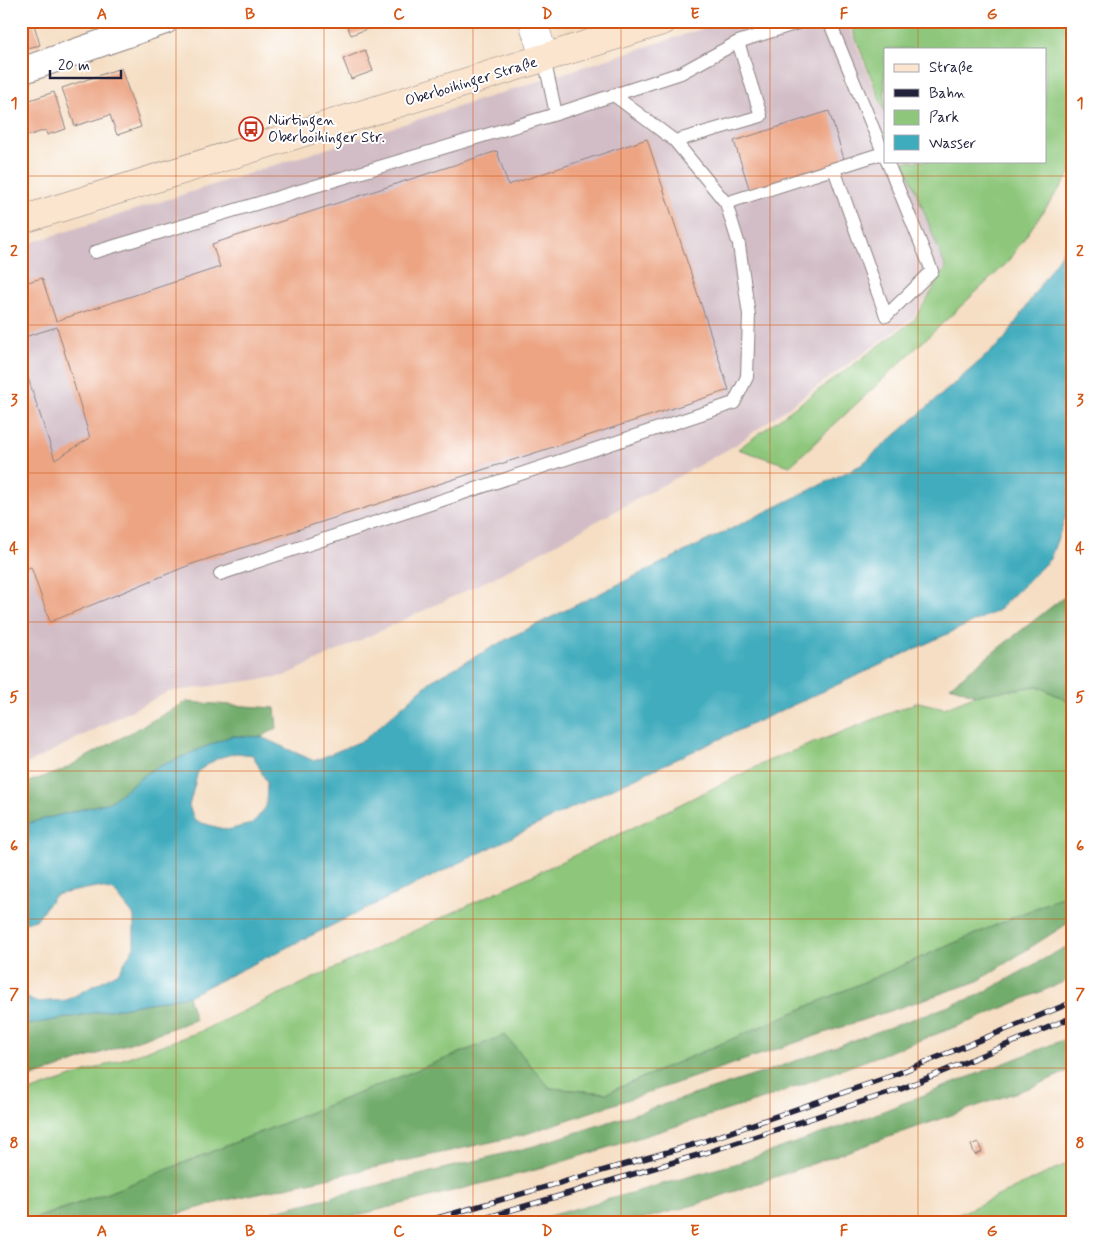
<svg xmlns="http://www.w3.org/2000/svg" width="1094" height="1244" font-family="Mynerve,sans-serif">
  <rect width="100%" height="100%" fill="#fff"/>
  <filter id="ink" filterUnits="userSpaceOnUse"><feTurbulence type="fractalNoise" baseFrequency=".02" numOctaves="2"/><feDisplacementMap in="SourceGraphic" scale="10" xChannelSelector="R" yChannelSelector="G"/><feConvolveMatrix kernelMatrix="1 2 1 2 8 2 1 2 1" color-interpolation-filters="sRGB"/></filter>
  <filter id="wash" filterUnits="userSpaceOnUse"><feTurbulence type="fractalNoise" baseFrequency=".0096" numOctaves="4" result="noise"/><feDisplacementMap in="SourceGraphic" scale="20" xChannelSelector="R" yChannelSelector="G"/><feGaussianBlur stdDeviation="1.12" result="paint"/><feColorMatrix in="noise" values="0 0 0 0 0 0 0 0 0 0 0 0 0 0 0 0 0 1.4 0 .05"/><feComposite in="paint" operator="in"/></filter>
  <g filter="url(#wash)">
    <rect width="100%" height="100%" fill="#f5dec3"/>
    <!-- industrial -->
    <path fill="#d2bdc6" d="M727,21H847L885,117V161H903L945,267L913,318L734,446L495,577L284,676L168,692L21,767V246Z"/>
    <!-- green -->
    <path fill="#8ec77c" stroke="#58745c" d="M849,21H1073V160L1070,174L1006,264L790,466L738,449L914,320L946,268L904,161H1045V49H885V113Z
      M1038,686L1073,704V896L1061,897L607,1093L550,1088L505,1035L108,1193L21,1223V1095L199,1032L622,833L768,761L918,702L944,708L976,695Z
      M1073,1161V1223H940Z"/>
    <!-- forest -->
    <path fill="#72ac6c" stroke="#4a6754" d="M1073,590V704L1038,686L976,695L950,686Z
      M186,702L275,708L277,728L261,737L231,736L151,770L110,802L21,825V784L59,772Z
      M1073,896V920L978,981L523,1135L231,1199L144,1223H23L108,1193L505,1035L550,1088L607,1093L1061,897Z
      M1073,943V978L979,1018L766,1098L539,1169L327,1223H228L534,1146L762,1073L977,996Z
      M188,996L195,1020L21,1081V1026Z
      M1073,1036V1069L1037,1085L698,1204L629,1223H524L741,1162L863,1119Z"/>
    <!-- water -->
    <path fill="#3facbd" stroke="#30677c" fill-rule="evenodd" d="M1073,226V498L1050,559L997,611L592,798L188,996L21,1026V994L35,1002L67,1000L119,972L134,947V916L114,891L96,887L55,895L36,920L21,924V825L110,802L151,770L231,736L261,737L314,761L364,740L431,681L509,638L861,465L1004,340L1062,252ZM236,753L253,755L267,783L266,807L252,824L227,830L195,821L189,806L198,771L218,758Z"/>
    <g id="blocks">
      <!-- building -->
      <path fill="#eca483" d="M21,21H33L40,45L28,48L21,27Z
        M345,21H388L351,35Z
        M365,50L373,71L351,79L343,59Z
        M121,68L141,127L117,135L110,115L75,126L62,88Z
        M54,92L66,129L47,135L46,130L21,138V103Z
        M829,111L845,162L750,191L734,141Z
        M647,139L729,390L192,564L50,622L31,567L21,570V357L55,460L90,438L57,327L21,338V284L42,278L56,321L220,267L212,244L497,151L508,185Z
        M978,1142L982,1152L975,1155L971,1145Z"/>
    </g>
  </g>
  <g filter="url(#ink)">
    <use href="#blocks" fill-opacity="0" stroke="#8c807f" stroke-width="1"/>
    <g fill="none" stroke-linecap="round" stroke-linejoin="round">
      <!-- service casing -->
      <g stroke="#8c807f" stroke-width="14">
        <path id="service" d="M829,21L885,157
          M544,58L556,114L681,73L738,42L804,21
          M675,141L761,116L738,42
          M834,169L886,316L932,271L887,161
          M726,203L883,153
          M95,252L556,114
          M220,574L734,403L747,377L749,315L739,245L726,203L675,141L615,96"/>
      </g>
      <!-- minor casing -->
      <g stroke="#8c807f" stroke-width="28">
        <path id="minor" d="M21,71L165,21"/>
      </g>
      <!-- tertiary casing -->
      <g stroke="#8c807f" stroke-width="29">
        <path id="tertiary" d="M533,21L544,58"/>
      </g>
      <!-- secondary casing -->
      <g stroke="#8c807f" stroke-width="29">
        <path id="secondary" d="M21,220L663,21"/>
      </g>
      <!-- service -->
      <use href="#service" stroke="#fff" stroke-width="12"/>
      <!-- minor -->
      <use href="#minor" stroke="#fff" stroke-width="26"/>
      <!-- tertiary -->
      <use href="#tertiary" stroke="#fff" stroke-width="28"/>
      <!-- secondary -->
      <use href="#secondary" stroke="#fbe5cf" stroke-width="28"/>
      <!-- rail casing -->
      <g stroke="#22223b" stroke-width="5.5">
        <path id="rail" d="M420,1223L699,1143L894,1075L1073,1002
          M468,1223L708,1152L901,1089L1073,1017"/>
      </g>
      <!-- rail -->
      <use href="#rail" stroke="#fff" stroke-width="4" stroke-dasharray="11" stroke-linecap="butt"/>
    </g>
  </g>
  <!-- grid -->
  <path fill="none" stroke="#d45411" stroke-width="1" stroke-opacity="0.55" d="M176,21V1223M324,21V1223M473,21V1223M621,21V1223M770,21V1223M918,21V49M918,161V1223M21,176H1073M21,325H1073M21,473H1073M21,622H1073M21,771H1073M21,919H1073M21,1068H1073"/>
  <!-- icons -->
  <defs>
    <g id="bus-ring" transform="scale(1.25)"><circle r="9.5" fill="#fff" stroke="#c8321e" stroke-width="1.5"/><path d="M-5-6H5V4H4V6H2V4H-2V6H-4V4H-5ZM-3.5-4V0h7V-4ZM-3.5 1.2v1.5H-2V1.2ZM2 1.2v1.5H3.5V1.2Z" fill="#c8321e"/></g>
  </defs>
  <g fill-rule="evenodd">
    <use href="#bus-ring" x="251" y="129"/>
  </g>
  <g text-anchor="middle" stroke-width="4" stroke-linejoin="round" paint-order="stroke">
    <!-- street labels -->
    <g font-size="15" fill="#22223b" stroke="#fff">
      <text transform="translate(471 81) rotate(-17)" y="5">Oberboihinger Straße</text>
    </g>
    <!-- poi labels -->
    <g font-size="15" fill="#22223b" stroke="#fff" text-anchor="start">
      <text x="268" y="125">Nürtingen<tspan x="268" dy="17">Oberboihinger Str.</tspan></text>
    </g>
  </g>
  <!-- margin -->
  <rect width="1094" height="1244" fill="none" stroke="#fff" stroke-width="55"/>
  <!-- legend -->
  <rect x="884" y="48" width="162" height="115" fill="#ffffff" stroke="#a7a7b1"/>
  <rect x="894" y="64" width="25" height="8" fill="#fbe5cf" stroke="#a7a7b1"/>
  <text x="929" y="72" font-size="15" fill="#22223b">Straße</text>
  <rect x="894" y="89" width="25" height="8" fill="#22223b" stroke="#a7a7b1"/>
  <text x="929" y="98" font-size="15" fill="#22223b">Bahn</text>
  <rect x="894" y="110" width="25" height="15" fill="#8ec77c" stroke="#a7a7b1"/>
  <text x="929" y="122" font-size="15" fill="#22223b">Park</text>
  <rect x="894" y="135" width="25" height="15" fill="#3facbd" stroke="#a7a7b1"/>
  <text x="929" y="148" font-size="15" fill="#22223b">Wasser</text>
  <!-- scale -->
  <path d="M50 70v8h71v-8" fill="none" stroke="#22223b" stroke-width="2.5"/>
  <text x="58" y="70" font-size="15" fill="#22223b" stroke="#ffffff" stroke-width="4" paint-order="stroke">20 m</text>
  <rect x="28" y="28" width="1038" height="1188" fill="none" stroke="#d45411" stroke-width="2"/>
  <g font-size="16" text-anchor="middle" font-weight="bold" fill="#d45411">
    <text x="102" y="19">A</text>
    <text x="250" y="19">B</text>
    <text x="399" y="19">C</text>
    <text x="547" y="19">D</text>
    <text x="695" y="19">E</text>
    <text x="844" y="19">F</text>
    <text x="992" y="19">G</text>
    <text x="14" y="108">1</text>
    <text x="1080" y="108">1</text>
    <text x="14" y="256">2</text>
    <text x="1080" y="256">2</text>
    <text x="14" y="405">3</text>
    <text x="1080" y="405">3</text>
    <text x="14" y="553">4</text>
    <text x="1080" y="553">4</text>
    <text x="14" y="702">5</text>
    <text x="1080" y="702">5</text>
    <text x="14" y="851">6</text>
    <text x="1080" y="851">6</text>
    <text x="14" y="999">7</text>
    <text x="1080" y="999">7</text>
    <text x="14" y="1148">8</text>
    <text x="1080" y="1148">8</text>
    <text x="102" y="1236">A</text>
    <text x="250" y="1236">B</text>
    <text x="399" y="1236">C</text>
    <text x="547" y="1236">D</text>
    <text x="695" y="1236">E</text>
    <text x="844" y="1236">F</text>
    <text x="992" y="1236">G</text>
  </g>
</svg>
